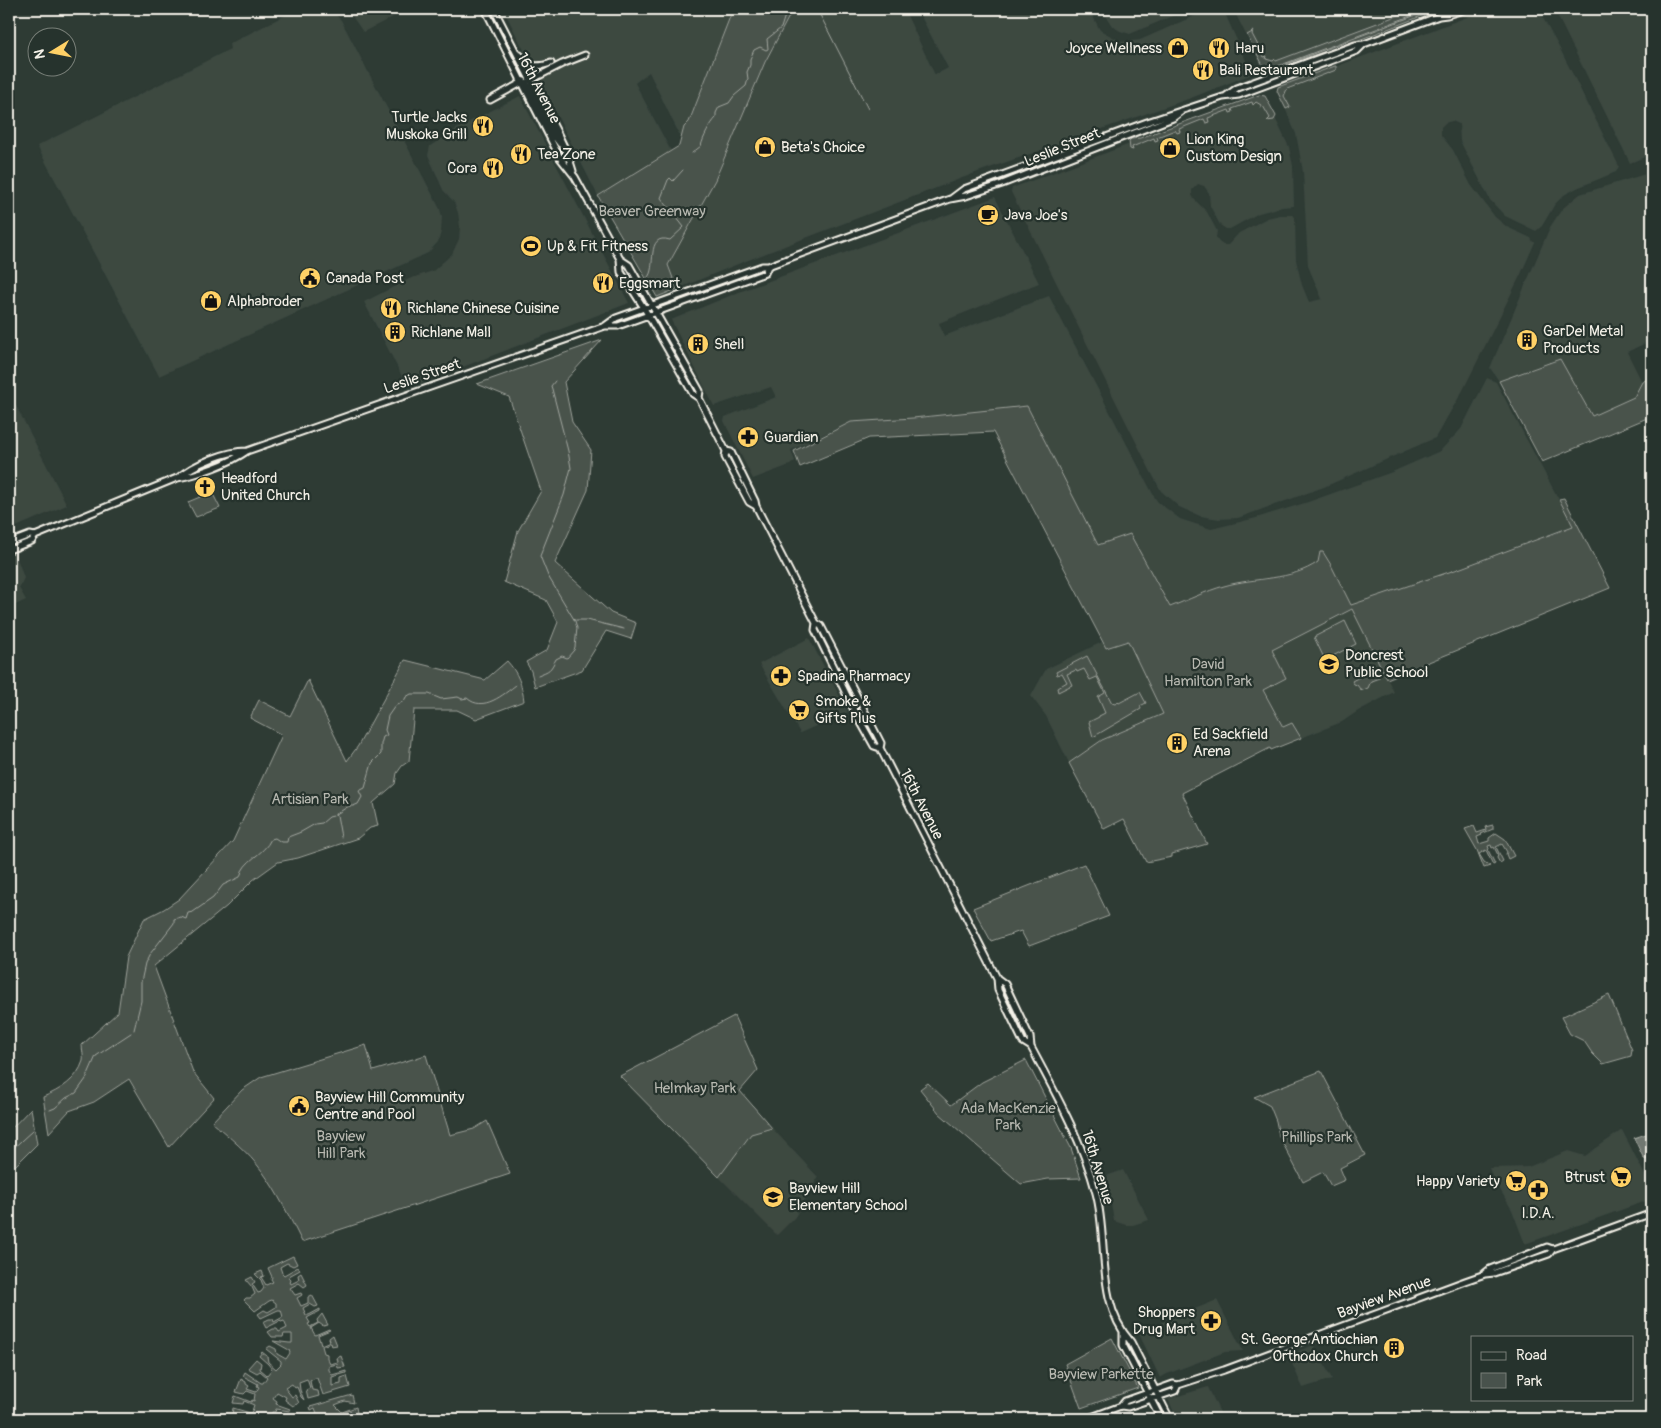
<svg xmlns="http://www.w3.org/2000/svg" width="1661" height="1428" font-family="Pangolin,sans-serif">
  <rect width="100%" height="100%" fill="#2e3b34"/>
  <filter id="ink" filterUnits="userSpaceOnUse"><feTurbulence type="fractalNoise" baseFrequency=".02" numOctaves="2"/><feDisplacementMap in="SourceGraphic" scale="10" xChannelSelector="R" yChannelSelector="G"/><feConvolveMatrix kernelMatrix="1 2 1 2 8 2 1 2 1" color-interpolation-filters="sRGB"/></filter>
  <g filter="url(#ink)">
    <!-- built -->
    <path fill="#3c4841" d="M297,9H330L341,20L440,209L442,217L441,232L438,242L428,253L159,376L37,146L230,49L229,44Z
      M347,9H409L363,32Z
      M503,9H733L682,140L649,72L635,83L671,151L598,196Z
      M793,9H904L935,75L948,68L917,9H1089L1100,30L1122,42L1140,40L1210,9H1223L1252,74L1191,98L978,172L738,264L677,289L668,265L715,180L765,62Z
      M1101,9H1189L1130,34L1120,31L1112,26Z
      M1233,9H1421L1263,68Z
      M1488,9H1538L1560,49L1619,166L1616,172L1577,188L1564,195L1555,204L1542,226L1536,231L1505,216L1490,200L1460,141L1459,124L1452,121L1445,123L1441,127V135L1453,150L1471,185L1495,217L1507,227L1531,238L1533,242H1535L1521,274L1462,392L1435,438L1324,487L1238,518L1219,519L1200,516L1179,507L1161,491L1151,472L1011,192L1012,188L1261,95H1264L1289,147L1293,166L1294,206L1282,207L1259,213L1230,229H1226L1220,225L1210,206L1209,193L1204,186L1198,184L1192,190V195L1194,199L1207,212L1217,231L1216,238L1219,242L1223,245H1228L1239,233L1267,218L1280,215H1292L1295,217L1296,260L1302,285L1309,302L1322,299L1308,266L1303,172L1296,134L1277,89Z
      M1554,9H1652V154L1630,163Z
      M520,96L629,303L408,388L364,302L409,279L433,271L452,254L459,239L460,226L458,213L454,202L443,190L428,155L430,146L461,126Z
      M1652,172V340L1627,352L1642,382L1634,397L1592,417L1560,359L1499,381L1490,368L1550,227L1562,209L1580,194Z
      M995,197L1039,283L939,323L944,336L1049,296L1155,498L1158,502L1180,519L1211,529L1256,518L1308,502L1392,472L1440,451L1461,429L1487,378L1496,382L1573,526L1461,568L1351,606L1331,565L1323,552L1320,553L1318,562L1309,568L1274,578L1225,586L1170,607L1130,535L1098,545L1026,406L913,418L851,422L791,450L795,461L790,465L753,479L724,421L725,417L776,397L771,387L714,406L671,320L739,292Z
      M9,392L67,505L9,530Z
      M15,552L24,578L19,588L26,600L9,608V555Z
      M1352,609L1394,692L1358,711L1342,722L1301,738L1292,723L1283,728L1263,689L1286,678L1271,650Z
      M809,638L848,712L800,733L759,664Z
      M1128,641L1164,714L1102,740L1069,763L1046,716L1031,696L1046,669L1102,642L1106,648Z
      M772,1128L818,1177L795,1217L777,1235L719,1177L751,1134Z
      M1622,1130L1652,1189V1199L1525,1244L1512,1210L1492,1176L1489,1168L1528,1167L1568,1151L1585,1156Z
      M1123,1170L1149,1220L1133,1225H1126L1114,1221L1106,1176Z
      M1217,1300L1243,1351L1225,1352L1167,1374L1160,1378L1139,1334L1160,1323Z
      M1314,1345L1332,1379L1303,1388L1288,1355Z
      M1208,1387L1223,1419H1177L1168,1399Z"/>
    <!-- green -->
    <path fill="#48524c" stroke="#9ea29a" d="M733,9H793L765,62L715,180L668,265L677,289L657,297L598,196L679,146L684,127L689,122Z
      M1418,9H1429L1273,68L1264,67L1247,35L1254,31L1252,34L1264,57L1267,56L1266,59L1273,61L1275,59L1276,61L1404,13L1405,10L1406,13Z
      M1432,9H1440L1348,44L1286,64Z
      M1335,66H1336V70L1287,89L1284,96L1290,107L1286,109L1277,91L1278,87Z
      M1259,95L1265,96L1276,116L1274,120L1267,121L1270,118L1263,106L1260,108L1261,105L1256,102L1253,105L1252,102L1232,109L1233,112L1230,113L1229,110L1208,118L1209,122L1206,123L1204,119L1179,129L1180,132L1177,133L1175,130L1157,137L1158,140L1155,141L1154,138L1132,147L1133,150L1130,149L1129,141L1131,139L1140,138Z
      M602,340L564,382L572,422L591,450L588,490L555,563L611,613L636,623L631,639L606,631L582,670L535,687L531,671L526,662L547,650L558,622L546,600L504,582L518,531L541,491L509,397L477,384Z
      M1560,359L1592,416L1634,397L1642,382L1652,377V416L1542,462L1499,381Z
      M1027,406L1098,545L1130,534L1170,607C1188,600 1206,591 1224,586C1255,577 1291,581 1318,562L1320,552H1323L1331,565L1351,605L1461,568L1573,526L1559,499L1564,498L1610,588L1387,679L1352,609L1272,650L1286,678L1263,690L1283,727L1292,723L1301,738L1271,750L1270,748L1182,793L1207,844L1172,854V857L1146,862L1124,819L1104,829L1069,763L1102,740L1163,714L1128,641L1106,648L993,432L869,438L800,467L794,451L851,422L913,418Z
      M212,492L220,508L196,517L188,502Z
      M1345,621L1356,644L1325,660L1314,637Z
      M1087,656L1112,703L1115,704L1118,702L1119,703L1140,692L1146,703L1140,706L1141,709L1093,737L1089,722L1099,717V716L1105,713L1098,697L1105,693L1097,677L1090,680L1084,669L1077,672L1076,670L1067,674L1072,685L1058,692L1057,688L1067,682L1062,673L1057,675L1056,672Z
      M405,660L485,680L507,661C518,673 522,685 524,701L476,719L457,710H414L409,761L402,766L397,773L395,784L373,803L378,826L370,828L358,838L298,858L278,862L253,880L227,906L154,966L193,1072L214,1098L169,1147L129,1079L94,1102L69,1111L49,1133L43,1097C60,1090 77,1080 83,1061C84,1057 82,1050 82,1045L118,1012L126,957L144,919L164,909L179,899L233,841L282,735L250,718L259,700L290,716L308,680L347,761L358,746Z
      M1374,669L1379,678L1371,681L1368,688L1363,690L1360,689L1357,685L1354,684L1352,681Z
      M1493,825V829L1481,834L1482,835L1477,837L1479,844L1489,841V838L1496,833L1505,839L1514,856L1508,859L1506,854L1507,852L1502,844L1496,847L1503,861L1500,863L1497,858L1498,855L1494,847L1492,848L1491,845L1488,846L1489,849L1488,850L1495,864L1493,865L1486,850L1479,854L1484,862L1490,866L1484,868L1477,850L1465,829L1474,826L1477,833L1486,830L1485,827Z
      M1084,864L1109,916L1029,946L1021,931L991,941L973,908Z
      M1609,995L1632,1050L1631,1056L1603,1064L1592,1053L1584,1041L1570,1034L1561,1017Z
      M734,1016L758,1070L740,1091L772,1128L751,1134L719,1177L620,1076Z
      M366,1045L373,1071L426,1055L450,1135L474,1129L487,1121L510,1174L302,1242C290,1218 278,1193 262,1171C248,1152 229,1137 212,1122L242,1090L261,1077Z
      M1026,1060L1071,1148L1081,1178L1048,1179L1021,1184L939,1113L920,1089L928,1083L951,1105L982,1082Z
      M1321,1071L1365,1155L1340,1168L1345,1180L1331,1186L1323,1172L1303,1182L1279,1136L1276,1121L1270,1106L1254,1097Z
      M31,1108L37,1144L9,1172V1131Z
      M293,1256L297,1264L293,1266L287,1263L280,1267L282,1273L284,1275L298,1267L300,1270L289,1276L291,1281L290,1282L291,1284L299,1280L298,1275L301,1273L307,1285L304,1287L299,1283L290,1288L295,1295L301,1293L302,1295L297,1298L301,1306L308,1303V1297L312,1295L318,1306L315,1307L310,1304L303,1308L306,1315H309L320,1309V1311L307,1318L310,1323L308,1324L310,1327L318,1323L317,1320L322,1314L328,1325L323,1326L319,1323L311,1328L315,1335L329,1329L330,1330L318,1335L321,1345L330,1341L329,1338L333,1335L337,1345L331,1346L330,1343L322,1346L324,1353L327,1354V1358L330,1364L338,1362L337,1358L341,1356L345,1367L338,1368L337,1364L329,1366V1370L332,1375L346,1371V1373L332,1377V1386L341,1384V1378L347,1376L350,1387L323,1395L317,1378H315L310,1381L312,1390L318,1391L319,1396L308,1399L306,1390L310,1388L307,1379L299,1382L300,1390L304,1400L301,1397L297,1387L295,1388L292,1384L285,1388L292,1397L295,1395L299,1403L293,1406L285,1400L286,1397L277,1392L273,1398L277,1401L276,1404L290,1409V1411L276,1409L275,1412H272L271,1419H252L253,1417L245,1413L243,1416L239,1417L232,1415L233,1408L250,1413L252,1411L254,1405L244,1401L243,1404L233,1403L235,1396L251,1402L252,1400L254,1401L255,1394L247,1391L244,1394L236,1392L241,1379L246,1382V1384L249,1386L247,1389L256,1392L259,1387L257,1386L258,1384L243,1376L245,1372L261,1383H263L267,1377L260,1371L257,1373L248,1368L256,1359L261,1363L260,1369L267,1375L272,1369L268,1364L259,1356L262,1352L267,1356L268,1362L276,1369L281,1364V1361L266,1349L270,1346L276,1349L277,1354L286,1359L290,1353L289,1350L273,1341L289,1343H292V1334H284L283,1337H272L268,1332L273,1329H277L279,1332L287,1328L284,1321L281,1322L280,1321L266,1328L263,1322L269,1319H273L274,1322L283,1317L281,1310H278L261,1318L258,1314L264,1310L268,1312L276,1307V1303L272,1300L269,1301L255,1311L244,1300L246,1298H250L255,1294L252,1287L246,1280L252,1277L255,1282L252,1284L258,1293L261,1292L264,1288L261,1280L255,1274L262,1271L264,1276L261,1277L266,1285L273,1282L271,1279L272,1277L268,1268Z
      M1112,1338L1138,1388L1081,1408L1065,1364Z
      M352,1395L354,1403L345,1401L335,1405L342,1412L356,1407L357,1413L352,1415L350,1410L342,1413L343,1419H311L318,1416L315,1408L311,1410L310,1407Z"/>
    <!-- water -->
    <path fill="#6f7770" stroke="#a4a8a0" d="M1652,1132V1161L1644,1159L1634,1138Z"/>
    <g fill="none" stroke-linecap="round" stroke-linejoin="round">
      <!-- stream -->
      <path stroke="#a4a8a0" stroke-width="1" d="M817,9L868,109
        M692,153L701,146C703,138 710,124 716,118V113L719,107L729,103L734,96L746,86L748,79L747,72L750,65V59L754,50L760,47L766,50L768,49L767,39L781,28L787,9
        M647,278C658,270 644,232 670,240L684,227L661,198L668,180L670,178L673,181L683,170
        M576,620H587L624,629
        M538,675C550,670 550,671 556,659L562,656L567,658L574,650L575,647L577,628L575,621L548,576L540,556L564,495L571,468L568,451L552,389L551,386L555,381
        M337,815L341,837
        M134,1030L141,1001V982L145,964L150,954L174,923V919L181,917L186,919L188,913L193,912L213,898L223,885L240,877C243,860 264,855 271,839L275,838L281,842H287L288,837L301,832L315,824L322,823L329,817L333,816L349,806H353L358,804L362,797L359,791L365,788L372,763L381,754V744L383,737L387,735L385,730L388,716L395,706L404,701L406,697L411,694H429L441,699L458,697L462,699L467,698C483,713 504,694 516,685
        M50,1110L55,1108L66,1098L76,1093L86,1079L96,1056L131,1033
        M9,1152L33,1130"/>
      <!-- secondary casing -->
      <g stroke="#f4f1e8" stroke-width="9">
        <path id="secondary" d="M485,9L560,158L575,177L620,259L621,272L644,308L693,394L699,398
          M494,9L558,134L568,155L573,171
          M1439,16L1447,9
          M520,55C529,67 537,68 551,63
          M520,80L524,81L528,86L554,136L560,144
          M529,81L562,64L585,55
          M1226,96L1237,88L1355,45L1364,44L1439,16L1447,15L1466,9
          M490,100L523,82
          M952,198L964,189L1147,122L1223,97L1239,95L1357,51L1364,44
          M620,259L629,265L700,391L699,398L726,451L725,457L749,502L756,506
          M605,326L616,318L762,266H768L950,199L966,196L1002,184L1173,118L1181,112
          M726,451L731,452L755,501L756,506L816,623L821,626L881,743L880,748L997,978L1005,984L1030,1037L1031,1047C1056,1094 1082,1140 1096,1193C1109,1241 1095,1302 1131,1342L1170,1419
          M178,478C194,464 226,451 247,451
          M9,543L30,535L35,536L177,478C198,475 230,463 247,451L605,326H618L765,273L768,266
          M9,550L32,541L35,536
          M816,623L815,630L855,712L874,746L880,748
          M997,978L998,990L1023,1042L1031,1047
          M1485,1273L1490,1269L1547,1247L1553,1249
          M1123,1332V1345L1161,1419
          M1121,1406L1125,1401L1173,1384L1178,1385L1224,1370L1465,1281L1485,1274L1494,1273L1549,1254L1553,1249L1652,1213
          M1086,1419L1121,1406L1128,1407L1175,1391L1178,1385"/>
      </g>
      <!-- secondary -->
      <use href="#secondary" stroke="#26332d" stroke-width="5"/>
    </g>
  </g>
  <!-- icons -->
  <defs>
    <g id="shop-disc" transform="scale(1.125)"><circle r="9.5" fill="#ffd166" stroke="#26332d"/><path d="M-5-2.5h2.3a2.7 3.5 0 0 1 5.4 0H5L5.5 6h-11ZM-1.5-2.5h3a1.5 2.3 0 0 0-3 0Z" fill="#111"/></g>
    <g id="restaurant-disc" transform="scale(1.125)"><circle r="9.5" fill="#ffd166" stroke="#26332d"/><path d="M-5-6h1v4h1v-4h1v4h1v-4h1v5L-1.5 .5V6h-2V.5L-5-1ZM5-6V6H3V1.5H1.5Q1.5-4 5-6Z" fill="#111"/></g>
    <g id="cafe-disc" transform="scale(1.125)"><circle r="9.5" fill="#ffd166" stroke="#26332d"/><path d="M-5.5-4.5H6V0H3Q3 3.5 0 3.5H-2.5Q-5.5 3.5-5.5 0ZM3-3.2v2h1.7v-2ZM-6 4.5H4V6H-6Z" fill="#111"/></g>
    <g id="stadium-disc" transform="scale(1.125)"><circle r="9.5" fill="#ffd166" stroke="#26332d"/><path d="M0-5a6.5 5 0 1 0 0 10a6.5 5 0 1 0 0-10ZM-3.5-1.8h7v3.6h-7Z" fill="#111"/></g>
    <g id="civic-disc" transform="scale(1.125)"><circle r="9.5" fill="#ffd166" stroke="#26332d"/><path d="M-.6-6.5H3V-4.5H.6V-3L4-1V1h2V6H-6V1h2V-1L-.6-3ZM-1.2 2.5V6h2.4V2.5Z" fill="#111"/></g>
    <g id="building-disc" transform="scale(1.125)"><circle r="9.5" fill="#ffd166" stroke="#26332d"/><path d="M-4-6H4V6H1V3H-1V6H-4ZM-2.5-4.3h1.7v1.8h-1.7ZM.8-4.3h1.7v1.8H.8ZM-2.5-1h1.7V.8h-1.7ZM.8-1h1.7V.8H.8Z" fill="#111"/></g>
    <g id="pharmacy-disc" transform="scale(1.125)"><circle r="9.5" fill="#ffd166" stroke="#26332d"/><path d="M-2-6h4v4h4v4h-4v4h-4v-4h-4v-4h4Z" fill="#111"/></g>
    <g id="church-disc" transform="scale(1.125)"><circle r="9.5" fill="#ffd166" stroke="#26332d"/><path d="M-1.2-6h2.4v3.5h3.3v2.4h-3.3V6h-2.4V-.1h-3.3v-2.4h3.3Z" fill="#111"/></g>
    <g id="school-disc" transform="scale(1.125)"><circle r="9.5" fill="#ffd166" stroke="#26332d"/><path d="M0-5L7-2L0 1L-7-2ZM-4 1L0 2.5L4 1V4Q0 6-4 4Z" fill="#111"/></g>
    <g id="supermarket-disc" transform="scale(1.125)"><circle r="9.5" fill="#ffd166" stroke="#26332d"/><path d="M-6-5.5h2.5l.6 2H6L4.5 2H-2.5L-4.4-4H-6ZM-1.5 3.2a1.3 1.3 0 1 0 .1 0ZM3 3.2a1.3 1.3 0 1 0 .1 0Z" fill="#111"/></g>
  </defs>
  <g fill-rule="evenodd">
    <use href="#shop-disc" x="1178" y="48"/>
    <use href="#restaurant-disc" x="1219" y="48"/>
    <use href="#restaurant-disc" x="1203" y="70"/>
    <use href="#restaurant-disc" x="483" y="126"/>
    <use href="#shop-disc" x="765" y="147"/>
    <use href="#shop-disc" x="1170" y="148"/>
    <use href="#restaurant-disc" x="521" y="154"/>
    <use href="#restaurant-disc" x="493" y="168"/>
    <use href="#cafe-disc" x="988" y="215"/>
    <use href="#stadium-disc" x="531" y="246"/>
    <use href="#civic-disc" x="310" y="278"/>
    <use href="#restaurant-disc" x="603" y="283"/>
    <use href="#shop-disc" x="211" y="301"/>
    <use href="#restaurant-disc" x="391" y="308"/>
    <use href="#building-disc" x="395" y="332"/>
    <use href="#building-disc" x="1527" y="340"/>
    <use href="#building-disc" x="698" y="344"/>
    <use href="#pharmacy-disc" x="748" y="437"/>
    <use href="#church-disc" x="205" y="487"/>
    <use href="#school-disc" x="1329" y="664"/>
    <use href="#pharmacy-disc" x="781" y="676"/>
    <use href="#supermarket-disc" x="799" y="710"/>
    <use href="#building-disc" x="1177" y="743"/>
    <use href="#civic-disc" x="299" y="1106"/>
    <use href="#supermarket-disc" x="1621" y="1177"/>
    <use href="#supermarket-disc" x="1516" y="1181"/>
    <use href="#pharmacy-disc" x="1538" y="1190"/>
    <use href="#school-disc" x="773" y="1197"/>
    <use href="#pharmacy-disc" x="1211" y="1321"/>
    <use href="#building-disc" x="1394" y="1348"/>
  </g>
  <g text-anchor="middle" stroke-width="4.5" stroke-linejoin="round" paint-order="stroke">
    <!-- poi labels -->
    <g font-size="15" fill="#f4f1e8" stroke="#26332d" text-anchor="start">
      <text x="1162" y="53" text-anchor="end">Joyce Wellness</text>
      <text x="1235" y="53">Haru</text>
      <text x="1219" y="75">Bali Restaurant</text>
      <text x="467" y="122" text-anchor="end">Turtle Jacks<tspan x="467" dy="17">Muskoka Grill</tspan></text>
      <text x="1186" y="144">Lion King<tspan x="1186" dy="17">Custom Design</tspan></text>
      <text x="781" y="152">Beta's Choice</text>
      <text x="537" y="159">Tea Zone</text>
      <text x="477" y="173" text-anchor="end">Cora</text>
      <text x="1004" y="220">Java Joe's</text>
      <text x="547" y="251">Up &amp; Fit Fitness</text>
      <text x="326" y="283">Canada Post</text>
      <text x="619" y="288">Eggsmart</text>
      <text x="227" y="306">Alphabroder</text>
      <text x="407" y="313">Richlane Chinese Cuisine</text>
      <text x="1543" y="336">GarDel Metal<tspan x="1543" dy="17">Products</tspan></text>
      <text x="411" y="337">Richlane Mall</text>
      <text x="714" y="349">Shell</text>
      <text x="764" y="442">Guardian</text>
      <text x="221" y="483">Headford<tspan x="221" dy="17">United Church</tspan></text>
      <text x="1345" y="660">Doncrest<tspan x="1345" dy="17">Public School</tspan></text>
      <text x="797" y="681">Spadina Pharmacy</text>
      <text x="815" y="706">Smoke &amp;<tspan x="815" dy="17">Gifts Plus</tspan></text>
      <text x="1193" y="739">Ed Sackfield<tspan x="1193" dy="17">Arena</tspan></text>
      <text x="315" y="1102">Bayview Hill Community<tspan x="315" dy="17">Centre and Pool</tspan></text>
      <text x="1605" y="1182" text-anchor="end">Btrust</text>
      <text x="1500" y="1186" text-anchor="end">Happy Variety</text>
      <text x="789" y="1193">Bayview Hill<tspan x="789" dy="17">Elementary School</tspan></text>
      <text x="1538" y="1218" text-anchor="middle">I.D.A.</text>
      <text x="1195" y="1317" text-anchor="end">Shoppers<tspan x="1195" dy="17">Drug Mart</tspan></text>
      <text x="1378" y="1344" text-anchor="end">St. George Antiochian<tspan x="1378" dy="17">Orthodox Church</tspan></text>
    </g>
    <!-- street labels -->
    <g font-size="15" fill="#f4f1e8" stroke="#26332d">
      <text transform="translate(539 88) rotate(63)" y="5">16th Avenue</text>
      <text transform="translate(1062 147) rotate(-22)" y="5">Leslie Street</text>
      <text transform="translate(422 376) rotate(-19)" y="5">Leslie Street</text>
      <text transform="translate(922 804) rotate(63)" y="5">16th Avenue</text>
      <text transform="translate(1098 1167) rotate(73)" y="5">16th Avenue</text>
      <text transform="translate(1384 1297) rotate(-20)" y="5">Bayview Avenue</text>
    </g>
    <!-- park labels -->
    <g font-size="15" fill="#b8b9b1" stroke="#26332d">
      <text x="652" y="216">Beaver Greenway</text>
      <text x="1208" y="669">David<tspan x="1208" dy="17">Hamilton Park</tspan></text>
      <text x="310" y="804">Artisian Park</text>
      <text x="695" y="1093">Helmkay Park</text>
      <text x="1008" y="1113">Ada MacKenzie<tspan x="1008" dy="17">Park</tspan></text>
      <text x="341" y="1141">Bayview<tspan x="341" dy="17">Hill Park</tspan></text>
      <text x="1317" y="1142">Phillips Park</text>
      <text x="1101" y="1379">Bayview Parkette</text>
    </g>
  </g>
  <!-- margin -->
  <rect width="1661" height="1428" fill="none" stroke="#26332d" stroke-width="30"/>
  <rect x="15" y="15" width="1631" height="1398" fill="none" stroke="#f4f1e8" stroke-width="2" filter="url(#ink)"/>
  <!-- legend -->
  <rect x="1471" y="1336" width="162" height="65" fill="#26332d" stroke="#787f78"/>
  <rect x="1481" y="1352" width="25" height="8" fill="#26332d" stroke="#787f78"/>
  <text x="1516" y="1360" font-size="15" fill="#f4f1e8">Road</text>
  <rect x="1481" y="1373" width="25" height="15" fill="#48524c" stroke="#787f78"/>
  <text x="1516" y="1386" font-size="15" fill="#f4f1e8">Park</text>
  <!-- north arrow -->
  <g transform="translate(52 52) rotate(260)"><circle r="24" fill="#26332d" stroke="#787f78"/>
  <path d="M0-4L9 19L0 12L-9 19Z" fill="#ffd166"/>
  <text y="-8" font-size="14" font-weight="bold" text-anchor="middle" fill="#f4f1e8">N</text>
  </g>
</svg>
